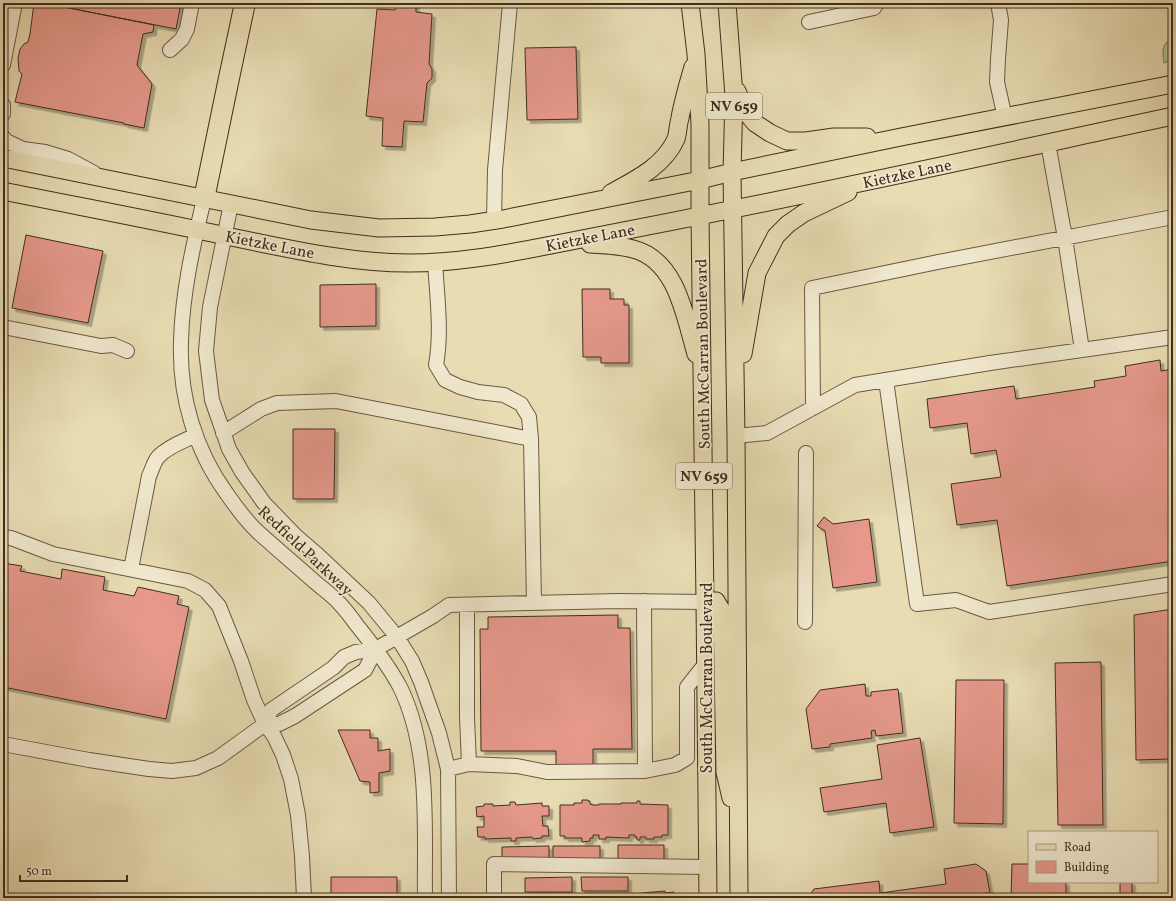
<svg xmlns="http://www.w3.org/2000/svg" width="1176" height="901" font-family="Vollkorn,serif">
  <defs>
    <filter id="shadow"><feDropShadow dx="3.5" dy="3.5" stdDeviation="0" flood-color="#0004"/></filter>
  </defs>
  <rect width="100%" height="100%" fill="#e8dcb3"/>
  <filter id="stains"><feTurbulence type="fractalNoise" baseFrequency=".005" numOctaves="4"/><feColorMatrix values="0 0 0 0 .2 0 0 0 0 .09 0 0 0 0 .02 0 0 0 .5 -.17"/></filter>
  <radialGradient id="worn" r=".72"><stop offset=".6" stop-color="#630" stop-opacity="0"/><stop offset="1" stop-color="#630" stop-opacity=".3"/></radialGradient>
  <!-- green -->
  <path fill="#afc291" stroke="#787858" d="M1173,37V59L1164,63C1162,50 1162,44 1173,37Z"/>
  <!-- building -->
  <path fill="#e6998b" stroke="#402d1e" filter="url(#shadow)" d="M34,3H44L154,25L153,32L143,34L137,65L152,84L144,128L124,124V123L15,102L22,74L19,71L18,58L20,49L24,44L28,42L30,34Z
    M44,3H181L176,29Z
    M396,3H416V12L432,14L429,64L432,69V78L427,83L423,122L404,121L402,147L382,146L383,118L366,116L377,9L395,10Z
    M576,47L578,119L527,120L525,48Z
    M26,235L103,251L88,323L12,308Z
    M376,284V326L320,327V285Z
    M582,289H610V299H624V305H629V363H601V357H583Z
    M1160,360L1161,371L1173,369V561L1007,586L997,520L957,525L951,484L1001,477L996,450L971,454L967,423L930,428L927,399L1014,386L1016,399L1095,387L1094,381L1126,376L1125,366Z
    M293,429H335L334,499H293Z
    M824,517L833,524L869,519L877,582L833,588L825,531L817,526Z
    M3,563L22,566L20,571L61,579L62,569L105,577L103,590L134,596L138,587L179,596L177,604L189,607L166,719L3,687Z
    M1173,609V649L1170,652V759L1136,760L1134,615Z
    M618,615V628H630L632,749H593V765H556V751H481L480,629H488V617Z
    M1101,662L1103,825H1058L1055,663Z
    M956,680H1004L1003,824L954,823Z
    M865,684L866,696H871V692L898,689L903,733L876,736L875,730L871,731L872,738L830,744V747L812,749L806,709L820,690Z
    M338,730H370V738H378V751L390,749V771L379,773V792L370,793V782L360,781Z
    M920,738L934,827L890,833L886,803L824,812L820,788L882,779L877,745Z
    M582,800H588V801H590V804L593,805H599V804H621V803H637V801H640V804L668,805V835H662V837H654V839H646V837H640V840H637V837H635V835H629V838L606,837V839H599V835H593V838H590V841L582,842V838H565V836H560V805H574V803H582Z
    M510,802H515L516,805L542,803V806H549V816H542L543,826H548L549,836H542V838L533,839L532,837L516,838V841H511V838L485,839V837H478L477,827H484V816L477,817L476,807L484,806V804H493V806L510,805Z
    M618,845H664V860H618Z
    M549,846V860L502,861V847Z
    M553,846H600V860L553,861Z
    M976,864L986,871L990,893H985L986,898H808L814,889L879,881L880,893L946,884L944,869Z
    M1012,864H1029V882H1066V898H1011Z
    M331,877H397V898H331Z
    M572,877V892H525V878Z
    M581,877H628V891H582Z
    M1120,882H1132V898H1120Z
    M665,891V893L674,892V898H641V893Z"/>
  <g fill="none" stroke-linecap="round" stroke-linejoin="round">
    <!-- minor casing -->
    <g stroke="#6a5943" stroke-width="16">
      <path id="minor" d="M998,3L1001,20L998,59L997,82L1005,118
        M809,22L874,8L877,3
        M170,50L182,39L187,29L192,3
        M3,65L15,3
        M3,105V114
        M3,137L6,141L23,149L45,152L68,159L94,173
        M1048,143L1065,238L1082,350
        M204,199C193,246 182,294 181,342C179,396 195,450 227,494C236,507 247,522 259,533C278,550 297,566 315,582C323,589 332,595 339,603C345,609 351,617 356,624C372,644 390,667 401,689C431,752 424,830 425,898
        M231,204L210,307L206,351L212,400L219,420L229,449L242,472L264,503L296,536L318,555L369,603L397,637L412,661L421,682L439,733L448,769L449,898
        M494,220L495,170L510,3
        M435,262C437,296 442,332 436,365L445,380L460,387L478,392L504,395L521,404L529,417L531,439L534,603
        M3,327L101,346L113,345L127,351
        M886,380L917,604L956,600L989,612L1173,584
        M813,408L812,288L938,262L1173,217
        M223,433L261,409L277,403L336,401L531,439
        M736,436L767,433L855,385L990,363L1173,337
        M3,537L11,538L53,554L188,581L205,590L219,606L241,661L254,700L265,724L274,736L283,755L291,779L298,815L302,856L304,898
        M131,569L149,476C152,470 154,461 159,456C169,446 184,441 196,435
        M644,601L645,771
        M805,622L806,453
        M265,724H279L295,716L365,670L376,649
        M3,744L89,760L149,769L172,771L196,768L218,758L265,724L271,710L333,668L344,657L356,652L376,649L433,616L449,605L618,601L705,602
        M469,764L517,766L547,772L645,771L675,765L687,758V687L706,663
        M448,769L469,764L467,718V605
        M494,898V864L707,867"/>
    </g>
    <!-- major casing -->
    <g stroke="#402d1e" stroke-width="19">
      <path id="major" d="M690,3L696,54L700,124V216L705,602L708,898
        M727,3L734,96L732,172L736,436L739,898
        M737,91L745,111L755,123L770,133L787,141H806L834,137H867
        M3,158L311,220L379,228L435,227L470,224L503,219L594,201L700,180L732,172L901,137L1173,84
        M3,191C77,206 152,220 226,236C286,248 348,263 409,263C455,263 501,255 546,246C587,238 628,230 669,222C838,189 1005,152 1173,116
        M611,193C635,180 664,166 676,139C678,133 678,125 680,118C683,101 688,84 693,67
        M590,244C604,245 619,245 633,249C677,260 685,317 696,354
        M743,354L757,273L776,236L788,224L804,213L848,192
        M705,602L716,601L722,611L725,772L731,798"/>
    </g>
    <!-- highway casing -->
    <g stroke="#402d1e" stroke-width="22">
      <path id="highway" d="M204,199L229,78L245,3"/>
    </g>
    <!-- minor -->
    <use href="#minor" stroke="#f0e8ce" stroke-width="14"/>
    <!-- major -->
    <use href="#major" stroke="#e8dcb3" stroke-width="17"/>
    <!-- highway -->
    <use href="#highway" stroke="#e8dcb3" stroke-width="20"/>
  </g>
  <g text-anchor="middle" stroke-width="3.5" stroke-linejoin="round" paint-order="stroke">
    <!-- shield labels -->
    <g fill="#f0e8ce" stroke="#756553" stroke-width="1">
      <rect x="706" y="93" width="56" height="26" rx="3"/>
      <rect x="676" y="463" width="56" height="26" rx="3"/>
    </g>
    <g font-size="15" font-weight="bold" fill="#402d1e">
      <text x="734" y="111">NV 659</text>
      <text x="704" y="481">NV 659</text>
    </g>
    <!-- street labels -->
    <g font-size="16" fill="#402d1e" stroke="#f0e8ce">
      <text transform="translate(907 173) rotate(-12)" y="6">Kietzke Lane</text>
      <text transform="translate(590 237) rotate(-11)" y="6">Kietzke Lane</text>
      <text transform="translate(270 244) rotate(11)" y="6">Kietzke Lane</text>
      <text transform="translate(702 354) rotate(-91)" y="6">South McCarran Boulevard</text>
      <text transform="translate(306 550) rotate(43)" y="6">Redfield Parkway</text>
      <text transform="translate(706 678) rotate(-90)" y="6">South McCarran Boulevard</text>
    </g>
  </g>
  <!-- margin -->
  <rect width="1176" height="901" fill="none" stroke="#e8dcb3" stroke-width="16"/>
  <rect x="4" y="4" width="1168" height="893" fill="none" stroke="#402d1e" stroke-width="2"/>
  <rect x="8" y="8" width="1160" height="885" fill="none" stroke="#402d1e"/>
  <!-- legend -->
  <rect x="1028" y="831" width="130" height="52" fill="#f0e8ce" stroke="#aa9d88"/>
  <rect x="1036" y="844" width="20" height="6" fill="#e8dcb3" stroke="#aa9d88"/>
  <text x="1064" y="851" font-size="12" fill="#402d1e">Road</text>
  <rect x="1036" y="861" width="20" height="12" fill="#e6998b" stroke="#aa9d88"/>
  <text x="1064" y="871" font-size="12" fill="#402d1e">Building</text>
  <!-- scale -->
  <path d="M20 875v6h107v-6" fill="none" stroke="#402d1e" stroke-width="2"/>
  <text x="26" y="875" font-size="12" fill="#402d1e" stroke="#f0e8ce" stroke-width="3" paint-order="stroke">50 m</text>
  <rect width="100%" height="100%" filter="url(#stains)"/>
  <rect width="100%" height="100%" fill="url(#worn)"/>
</svg>
